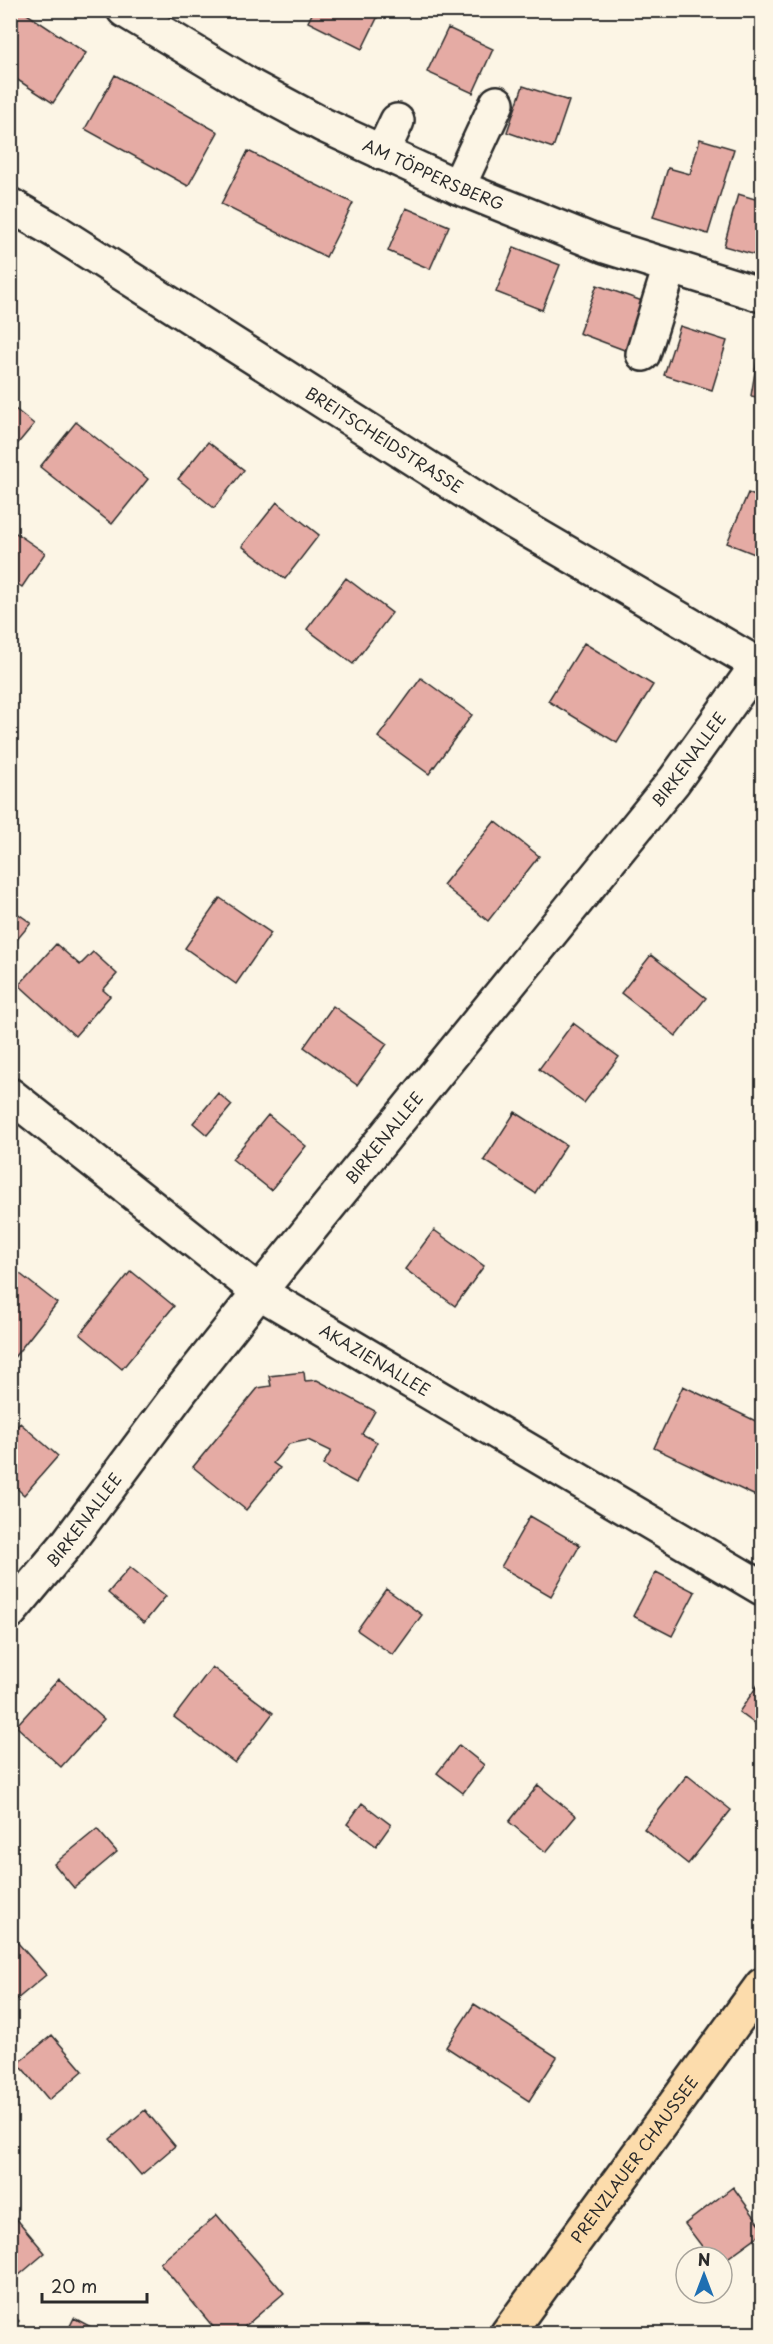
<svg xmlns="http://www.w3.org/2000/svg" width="773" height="2344" font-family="'Playpen Sans',sans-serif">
  <rect width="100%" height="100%" fill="#fcf5e5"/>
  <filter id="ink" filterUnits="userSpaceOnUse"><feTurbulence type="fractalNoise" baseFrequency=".0167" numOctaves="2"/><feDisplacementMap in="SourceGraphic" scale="12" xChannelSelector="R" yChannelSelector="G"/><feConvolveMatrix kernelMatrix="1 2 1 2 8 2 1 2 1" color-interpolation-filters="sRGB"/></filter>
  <g filter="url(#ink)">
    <!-- building -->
    <path fill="#e5aba4" stroke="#2b2b2b" stroke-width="1.5" d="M10,10H21L86,53L53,103L10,75Z
      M314,10H381L362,49L308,22Z
      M448,28L493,49L473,93L427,72Z
      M115,75L218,132L188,186L85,129Z
      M523,86L569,101L553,148L507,132Z
      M700,139L734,149L708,234L653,217L668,168L690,174Z
      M248,151L353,203L326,257L221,204Z
      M738,194L762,201V257L724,246Z
      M406,208L449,226L430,269L388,251Z
      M514,247L560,265L542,310L496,292Z
      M597,285L645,302L627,351L579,333Z
      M680,326L727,341L712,390L664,375Z
      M759,348L762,349V398L751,396Z
      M10,405L34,424L10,453Z
      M76,422L148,479L112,524L40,467Z
      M208,442L244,470L214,508L178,479Z
      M748,493L762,499V557L727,543Z
      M277,502L319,535L285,579L242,546Z
      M10,529L45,553L22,587L10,579Z
      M346,578L392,613L353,664L307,629Z
      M584,643L653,685L617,743L548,701Z
      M421,678L472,715L429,774L378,737Z
      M495,821L539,856L488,921L443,885Z
      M220,898L271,933L236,984L185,948Z
      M10,908L31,923L10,948Z
      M56,944L80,965L93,952L117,974L103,990L110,996L75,1036L19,985Z
      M651,955L706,998L676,1036L621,993Z
      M333,1006L387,1044L357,1085L304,1047Z
      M573,1023L619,1057L584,1103L539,1069Z
      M218,1093L232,1105L207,1135L193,1123Z
      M515,1112L566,1145L535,1193L484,1160Z
      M268,1115L306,1146L271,1190L232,1159Z
      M434,1230L484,1266L455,1306L405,1269Z
      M10,1266L57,1303L12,1360L10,1359Z
      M131,1271L174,1306L122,1369L80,1334Z
      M304,1372L305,1381L317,1380L375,1411L362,1434L377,1442L356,1483L323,1465L331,1451L308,1440L289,1444L273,1463L280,1468L246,1510L193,1467L258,1388L271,1386L269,1376Z
      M683,1386L762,1424V1499L654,1448Z
      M20,1423L58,1456L24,1495L10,1482V1434Z
      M530,1516L580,1545L551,1596L501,1567Z
      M130,1567L166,1596L144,1623L108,1593Z
      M656,1572L695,1592L672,1636L633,1616Z
      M386,1589L422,1615L393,1655L357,1630Z
      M212,1667L273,1713L235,1763L174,1717Z
      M59,1679L104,1719L61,1767L16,1726Z
      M762,1679V1729L739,1712Z
      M459,1745L484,1765L463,1793L437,1773Z
      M687,1775L731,1810L688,1864L644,1829Z
      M538,1785L576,1816L546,1852L509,1822Z
      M362,1803L391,1825L376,1846L347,1824Z
      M97,1829L117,1852L74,1888L54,1864Z
      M10,1934L46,1975L10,2005Z
      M474,2004L557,2057L529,2101L446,2047Z
      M52,2035L83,2071L49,2100L18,2063Z
      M145,2110L175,2146L141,2175L110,2139Z
      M733,2187L762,2227V2233L722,2262V2257H710L685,2224Z
      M217,2215L284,2293L236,2334H219L160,2263Z
      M15,2217L45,2253L11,2282L10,2221Z
      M10,2312L19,2321L10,2330Z
      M74,2318L95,2329L93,2334H66Z"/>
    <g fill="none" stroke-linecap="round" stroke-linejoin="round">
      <!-- minor casing -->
      <g stroke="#2b2b2b" stroke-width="38">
        <g id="minor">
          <path id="s1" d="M124,10L252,87L323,125L458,187L605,246L762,295"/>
          <path d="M382,153L397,121"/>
          <path d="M458,187L497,103"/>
          <path id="s2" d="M10,205L57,232L502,515L762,667"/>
          <path d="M643,354L670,267"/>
          <path id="s3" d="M10,1095L259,1292L762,1588"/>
          <path id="s4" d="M10,1612L66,1545L183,1388L259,1292L674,781L758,664"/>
        </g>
      </g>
      <!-- major casing -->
      <g stroke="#2b2b2b" stroke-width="38">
        <g id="major">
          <path id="s5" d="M507,2334L762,1985"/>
        </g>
      </g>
      <!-- minor -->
      <use href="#minor" stroke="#fcf5e5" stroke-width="33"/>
      <!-- major -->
      <use href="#major" stroke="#fcdcac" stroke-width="33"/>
    </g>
  </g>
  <g text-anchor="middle" stroke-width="6" stroke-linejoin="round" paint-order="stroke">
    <!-- street labels -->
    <g font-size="16" fill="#2b2b2b" stroke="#fcf5e5">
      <text dy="6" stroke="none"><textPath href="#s1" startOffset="351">AM TÖPPERSBERG</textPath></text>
      <text dy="6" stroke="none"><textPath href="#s2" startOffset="442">BREITSCHEIDSTRASSE</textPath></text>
      <text dy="6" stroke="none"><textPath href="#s4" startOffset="1090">BIRKENALLEE</textPath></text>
      <text dy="6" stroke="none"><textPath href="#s4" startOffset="604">BIRKENALLEE</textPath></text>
      <text dy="6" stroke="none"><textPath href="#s3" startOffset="452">AKAZIENALLEE</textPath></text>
      <text dy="6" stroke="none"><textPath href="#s4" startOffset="118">BIRKENALLEE</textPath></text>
      <text dy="6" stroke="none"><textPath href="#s5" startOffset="216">PRENZLAUER CHAUSSEE</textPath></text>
    </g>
  </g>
  <!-- margin -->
  <rect width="773" height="2344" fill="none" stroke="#fcf5e5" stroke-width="36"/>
  <rect x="18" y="18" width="737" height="2308" fill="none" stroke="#2b2b2b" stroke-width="2" filter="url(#ink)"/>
  <!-- north arrow -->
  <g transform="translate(704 2275)"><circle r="28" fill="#fcf5e5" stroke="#a8a49b" stroke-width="1.5"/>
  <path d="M0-4.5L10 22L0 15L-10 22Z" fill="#1f6fb2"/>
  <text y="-9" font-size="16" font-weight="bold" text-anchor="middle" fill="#2b2b2b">N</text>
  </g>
  <!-- scale -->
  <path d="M42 2293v9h105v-9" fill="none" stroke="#2b2b2b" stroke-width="3"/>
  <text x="51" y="2293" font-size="18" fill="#2b2b2b" stroke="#fcf5e5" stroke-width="4.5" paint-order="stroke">20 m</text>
</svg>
